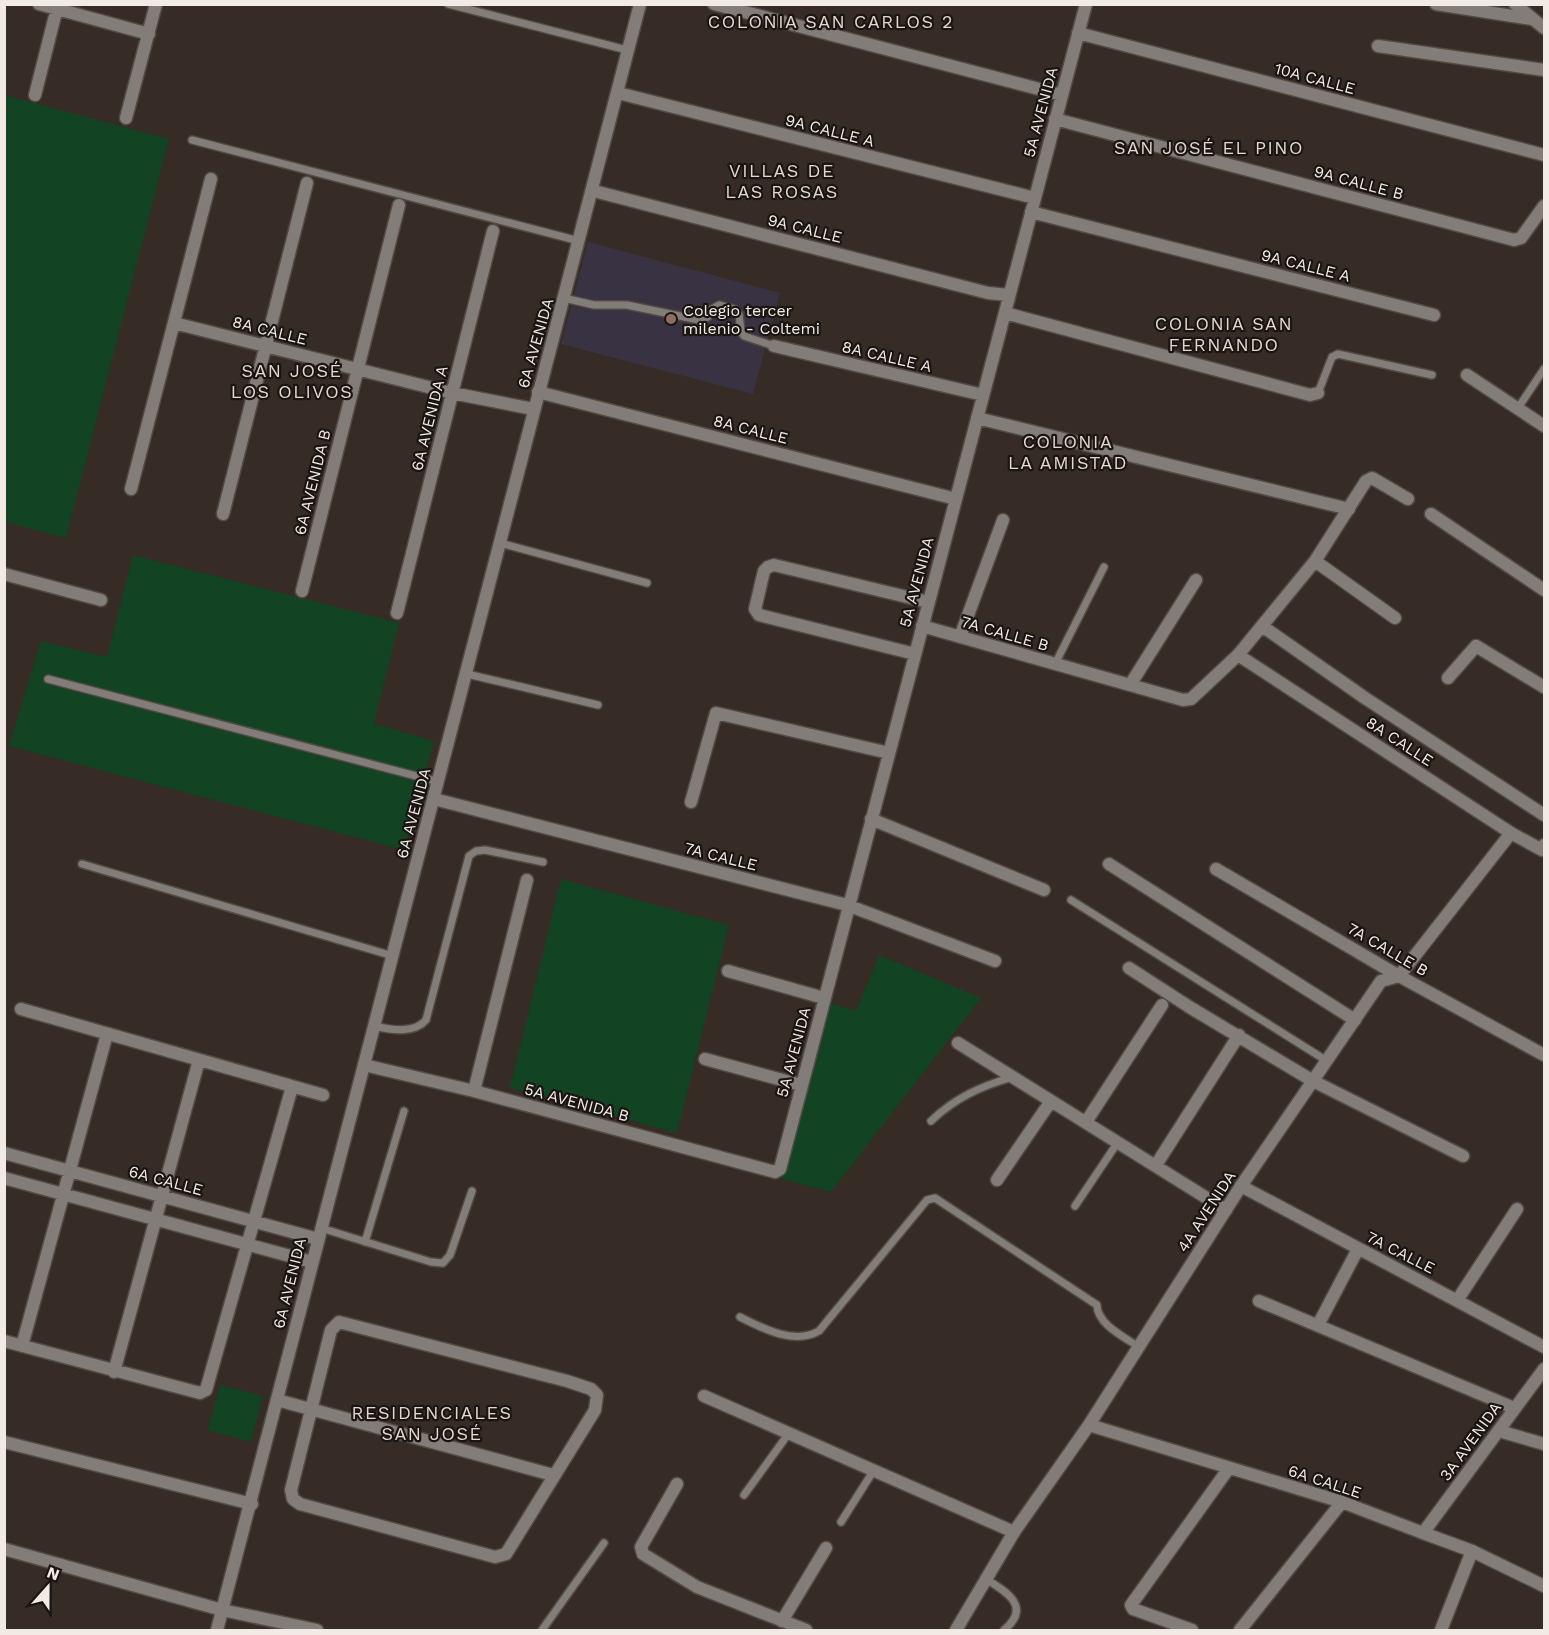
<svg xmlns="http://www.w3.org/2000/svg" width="1549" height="1635" font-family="'Work Sans',sans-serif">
  <rect width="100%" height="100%" fill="#362c25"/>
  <!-- education -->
  <path fill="#393242" d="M588,242L780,293L753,394L561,344Z"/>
  <!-- green -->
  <path fill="#124322" d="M4,95L169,139L66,538L5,522Z
    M133,555L399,623L374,724L434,741L404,850L9,746L41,641L107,657Z
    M561,879L729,925L677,1133L510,1088Z
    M879,955L981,998L831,1192L782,1179L830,1003L856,1011Z
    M220,1385L263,1396L251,1442L208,1430Z"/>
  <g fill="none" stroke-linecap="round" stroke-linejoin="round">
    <!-- service casing -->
    <g stroke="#544a44" stroke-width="10">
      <path id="service" d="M448,4L627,50
        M192,140L579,241
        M564,298L594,305H627L699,320L708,317L710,310L719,305L734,309L739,314L741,332L744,336L774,346
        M1318,393L1332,357L1338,354L1432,375
        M1518,408L1544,369
        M500,543L647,583
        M1055,664L1104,567
        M467,674L598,705
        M48,679L439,782
        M82,864L393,956
        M1071,900L1327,1061
        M374,1026C391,1030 414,1034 426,1020L469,856L476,851L485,850L543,862
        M931,1121C955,1098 981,1086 1013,1077
        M1075,1206L1118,1142
        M321,1228L431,1262L443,1263L450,1255L472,1191
        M365,1242L404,1111
        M740,1317C764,1329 794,1345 819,1331L927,1200L935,1198L1097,1305C1097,1324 1124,1337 1139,1347
        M744,1495L789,1433
        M841,1522L874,1470
        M986,1579C1007,1592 1032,1607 1004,1630
        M542,1630L604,1543"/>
    </g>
    <!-- minor casing -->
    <g stroke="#544a44" stroke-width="15">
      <path id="minor" d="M39,4L149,34
        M714,4L1062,95
        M1436,4L1532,19
        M1078,33L1544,155
        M1378,46L1544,70
        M618,93L1035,198
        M35,95L58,4
        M126,118L156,4
        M1055,119L1514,240L1521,238L1544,206
        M594,191L988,293L1009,295
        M1031,212L1434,315
        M1005,313L1310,395L1318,393
        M174,323L452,393L533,409
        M774,346L983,395
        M1467,375L1544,426
        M538,392L956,499
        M977,418L1349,509
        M131,489L211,179
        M223,514L307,183
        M1431,514L1544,590
        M1315,561L1395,618
        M4,574L101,600
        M302,591L399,205
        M397,613L493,231
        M922,626L1183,700L1191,699L1238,655L1315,561L1366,481L1372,478L1408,499
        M1262,626L1365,698L1544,815
        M960,637L1003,520
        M915,654L759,615L755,609L764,571L768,567L774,565L928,602
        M1238,655L1511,833
        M1448,678L1476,646L1544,687
        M1130,685L1196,580
        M434,799L847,905L995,961
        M691,802L716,713L889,753
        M871,819L1044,890
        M1109,864L1355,1020
        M1216,869L1399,976L1544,1055
        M1129,968L1191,1008L1313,1081L1463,1156
        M728,971L824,998
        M21,1009L323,1095
        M958,1043L1226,1210
        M705,1059L801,1085
        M364,1065L474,1091L775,1172L780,1169L1086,4
        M474,1091L527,880
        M1086,1122L1162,1005
        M4,1153L318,1239
        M1156,1165L1239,1035
        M4,1178L312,1262
        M997,1180L1051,1101
        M1241,1186L1544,1347
        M1458,1299L1517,1209
        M1259,1301L1514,1408
        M339,1322L567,1381L591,1389L597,1395L595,1410L506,1554L495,1557L300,1504L293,1499L291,1490L331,1330Z
        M1318,1325L1358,1249
        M4,1341L200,1393L206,1390L292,1087
        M22,1346L107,1034
        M114,1372L199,1060
        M704,1396L1014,1532
        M277,1400L553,1475
        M1089,1425L1342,1502L1423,1533
        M1499,1431L1544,1444
        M4,1442L252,1504
        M677,1484L641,1547L643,1554L697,1587L806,1630
        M4,1549L222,1610L317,1630
        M1472,1551L1544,1586
        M782,1621L826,1548
        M1192,1630L1133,1609L1131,1605L1229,1468
        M1240,1630L1342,1502"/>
    </g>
    <!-- tertiary casing -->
    <g stroke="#544a44" stroke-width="15">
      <path id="tertiary" d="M1515,4L1544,28
        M217,1630L640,4
        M956,1630L1014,1532L1089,1425L1241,1186L1381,981L1399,976L1511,833L1542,850L1544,845
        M1441,1630L1472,1551L1423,1533L1544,1369"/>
    </g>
    <!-- service -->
    <use href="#service" stroke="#837d79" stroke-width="7"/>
    <!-- minor -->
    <use href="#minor" stroke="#837d79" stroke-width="12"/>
    <!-- tertiary -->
    <use href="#tertiary" stroke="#837d79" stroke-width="12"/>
  </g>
  <!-- markers -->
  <circle fill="#8d6e63" stroke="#1a1512" stroke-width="2" cx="671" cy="319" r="6"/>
  <g text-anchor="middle" stroke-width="4.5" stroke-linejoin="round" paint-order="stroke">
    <!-- street labels -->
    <g font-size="16" fill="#f1eae5" stroke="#1a1512">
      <text transform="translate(1315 78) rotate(15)" y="6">10A CALLE</text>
      <text transform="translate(1040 112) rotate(-75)" y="6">5A AVENIDA</text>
      <text transform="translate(830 130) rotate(14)" y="6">9A CALLE A</text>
      <text transform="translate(1359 182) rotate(15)" y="6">9A CALLE B</text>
      <text transform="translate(805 228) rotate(14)" y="6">9A CALLE</text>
      <text transform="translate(1306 265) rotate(14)" y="6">9A CALLE A</text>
      <text transform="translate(270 330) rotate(14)" y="6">8A CALLE</text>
      <text transform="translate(535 343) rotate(-74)" y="6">6A AVENIDA</text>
      <text transform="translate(887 356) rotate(13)" y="6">8A CALLE A</text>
      <text transform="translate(429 418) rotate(-76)" y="6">6A AVENIDA A</text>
      <text transform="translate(751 429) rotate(14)" y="6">8A CALLE</text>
      <text transform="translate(312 482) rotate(-76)" y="6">6A AVENIDA B</text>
      <text transform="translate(916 582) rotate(-75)" y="6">5A AVENIDA</text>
      <text transform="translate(1005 633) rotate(16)" y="6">7A CALLE B</text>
      <text transform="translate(1400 741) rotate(33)" y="6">8A CALLE</text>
      <text transform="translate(413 813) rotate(-75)" y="6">6A AVENIDA</text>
      <text transform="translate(721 856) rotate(14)" y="6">7A CALLE</text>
      <text transform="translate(1388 949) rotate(30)" y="6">7A CALLE B</text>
      <text transform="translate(793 1052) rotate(-75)" y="6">5A AVENIDA</text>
      <text transform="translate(577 1102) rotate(15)" y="6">5A AVENIDA B</text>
      <text transform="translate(166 1180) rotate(15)" y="6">6A CALLE</text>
      <text transform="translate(1206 1211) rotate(-57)" y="6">4A AVENIDA</text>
      <text transform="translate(1401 1252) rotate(27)" y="6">7A CALLE</text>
      <text transform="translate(289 1283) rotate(-76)" y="6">6A AVENIDA</text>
      <text transform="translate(1470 1441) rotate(-54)" y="6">3A AVENIDA</text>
      <text transform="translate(1325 1481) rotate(18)" y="6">6A CALLE</text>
    </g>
    <!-- poi labels -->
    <g font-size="16" fill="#f1eae5" stroke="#1a1512" text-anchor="start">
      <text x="683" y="316">Colegio tercer<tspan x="683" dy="18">milenio - Coltemi</tspan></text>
    </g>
    <!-- neighbourhood labels -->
    <g font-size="18" letter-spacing="1.5" fill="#e5d7ce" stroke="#1a1512">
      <text x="831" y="28">COLONIA SAN CARLOS 2</text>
      <text x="1209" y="154">SAN JOSÉ EL PINO</text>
      <text x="782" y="177">VILLAS DE<tspan x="782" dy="21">LAS ROSAS</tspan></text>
      <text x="1224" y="330">COLONIA SAN<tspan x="1224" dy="21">FERNANDO</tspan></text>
      <text x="292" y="377">SAN JOSÉ<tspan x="292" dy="21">LOS OLIVOS</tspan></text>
      <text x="1068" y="448">COLONIA<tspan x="1068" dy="21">LA AMISTAD</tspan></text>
      <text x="432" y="1419">RESIDENCIALES<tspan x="432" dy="21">SAN JOSÉ</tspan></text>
    </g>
  </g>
  <!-- border -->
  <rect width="1549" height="1635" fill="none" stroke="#f1eae5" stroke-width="12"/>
  <!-- north arrow -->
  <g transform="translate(48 1587) rotate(21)" stroke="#1a1512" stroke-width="4.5" paint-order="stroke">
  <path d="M0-4.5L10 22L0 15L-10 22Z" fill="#f1eae5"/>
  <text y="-9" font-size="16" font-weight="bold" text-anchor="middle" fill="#f1eae5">N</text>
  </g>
</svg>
